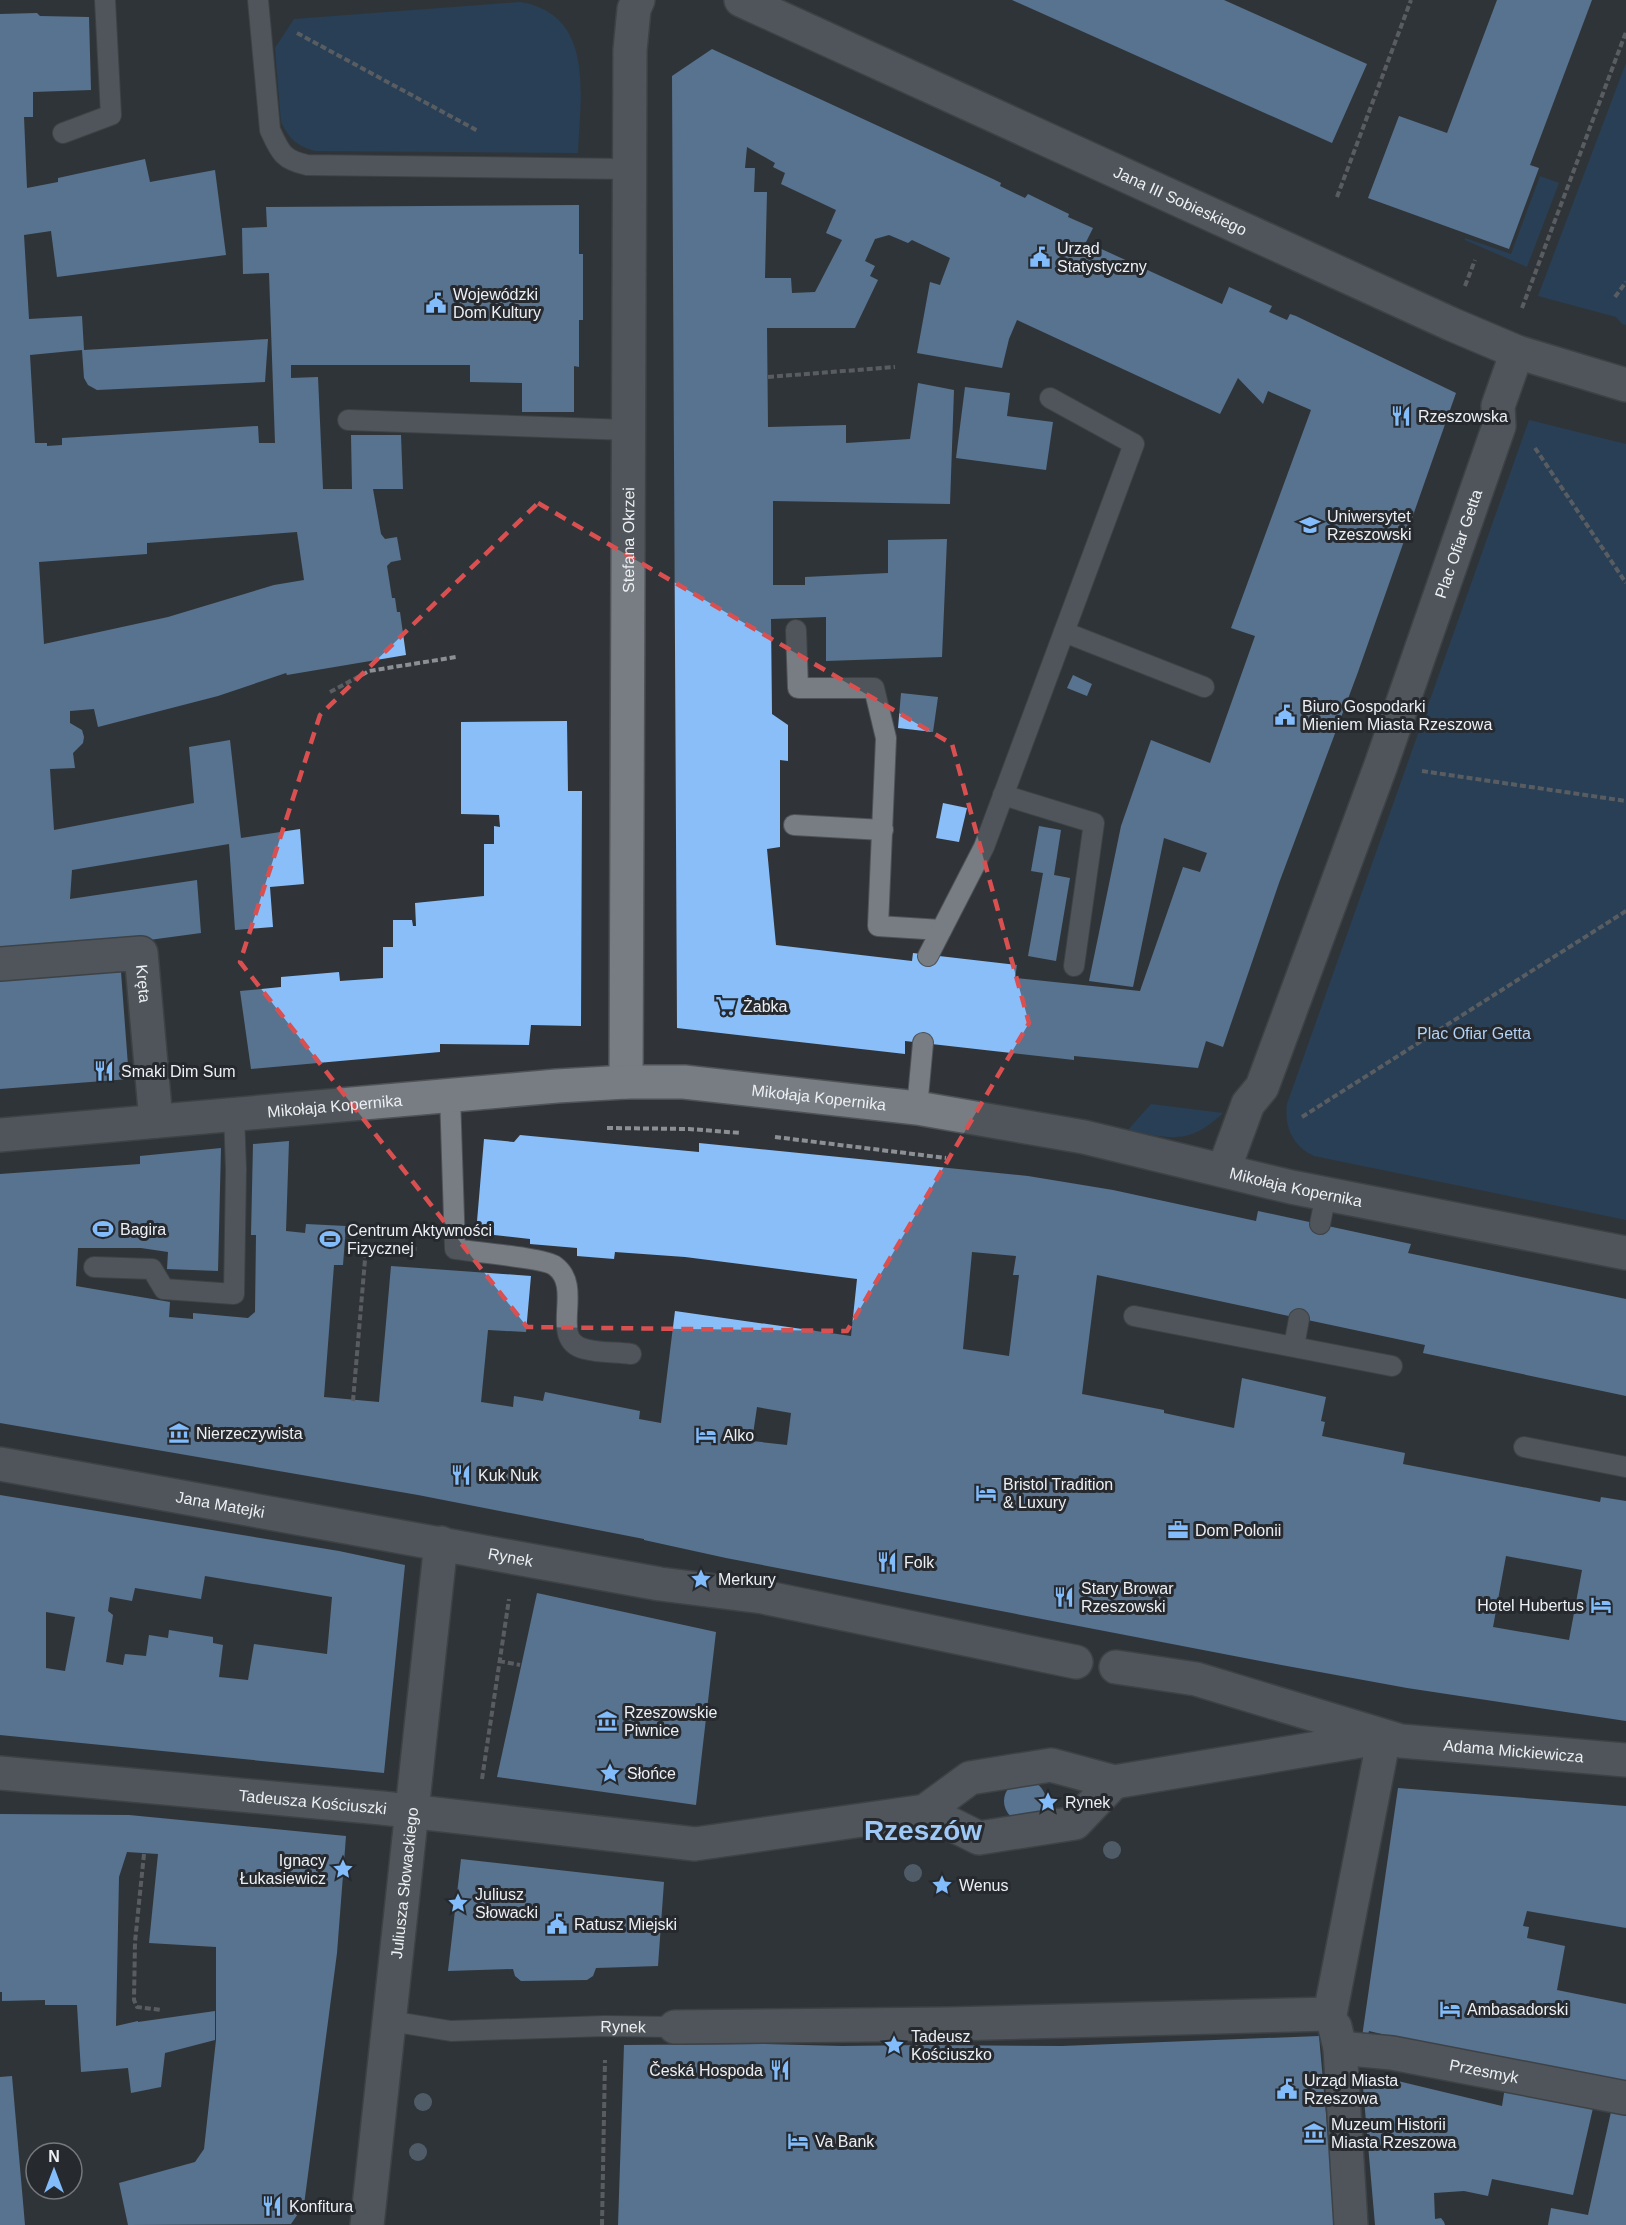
<svg xmlns="http://www.w3.org/2000/svg" width="1626" height="2225" font-family="Helvetica,sans-serif">
  <rect width="100%" height="100%" fill="#303439"/>
  <!-- green -->
  <path fill="#1f4c78" d="M521,2C596,16 580,96 578,153L315,151C296,145 290,140 281,122L275,48L294,19Z
    M1626,63V325L1622,324L1616,317L1538,296Z
    M1540,176L1559,183L1527,267L1465,240V238L1511,254Z
    M1529,420L1626,444V1220L1314,1156C1293,1146 1284,1127 1287,1104Z
    M1151,1104L1223,1113C1189,1145 1171,1139 1128,1130Z"/>
  <!-- building -->
  <path fill="#89bef8" fill-rule="evenodd" d="M1012,0H1224L1367,64L1332,143Z
    M1497,0H1592L1530,165L1539,168L1509,249L1368,198L1399,116L1447,133Z
    M37,13L40,16L89,17L91,90L33,92V117H24L27,188L58,182V178L145,159L150,182L215,170L226,255L57,277L51,231L24,235L29,319L82,316L84,350L268,339L265,382L97,390L88,385L84,378L82,350L30,355L35,443H47V446L62,445V438L258,426L259,443H275L269,273L243,274L242,228L267,227L266,207L579,205V254H583V320H579V367L574,366V412H522V383L470,382V365H291V378L318,377L323,489H352L351,435H401L403,489H373L381,534L385,539L397,537L401,560L391,562L387,566L392,598H395L397,612H400L406,655L287,675L286,673L218,696L98,727L94,709L70,711V723L82,730L84,737L83,743L73,753L75,768L50,769L54,830L194,803L189,747L230,740L241,838L300,829L304,884L270,887L273,927L235,930L229,844L72,870L70,899L197,880L201,933L60,952L0,955V14ZM297,532L304,580L274,585L168,617L44,644L39,562L147,554V543Z
    M712,49L993,179L1001,183L1000,186L1025,198L1028,194L1069,214L1068,217L1093,228L1086,242L1222,304L1229,287L1272,306L1269,312L1287,320L1290,314L1296,316L1456,393L1358,672L1279,883L1223,1047L1206,1041L1198,1068L1074,1056V1060L905,1041V1054L677,1028L672,76ZM747,147L775,163L773,167L785,173L781,184L836,210L826,233L842,240L815,292L792,293L791,278H765L767,192H754L755,168H745ZM889,235L908,243L912,240L950,258L940,285L930,282L917,353L1002,368L1009,339L1017,320L1220,414L1238,378L1263,404L1268,391L1311,410L1231,628L1255,636L1210,763L1151,740L1121,826L1089,981L1133,987L1164,838L1207,853L1200,872L1183,867L1140,991L1015,978L1017,965L913,953L912,961L776,945L767,849L780,847V760L788,761V725L772,714L771,619L826,617V661L942,657L947,539L888,540V573L805,577V585H773V501L950,504L954,390L918,383L910,439L846,443V425L768,427L767,328H855L878,280L870,276L875,266L865,261L875,239Z
    M965,387L1010,393L1007,416L1053,422L1046,470L956,458Z
    M1073,675L1092,684L1087,696L1067,688Z
    M901,693L938,697L933,732L898,728Z
    M567,721L568,791H582L581,1026L531,1025L529,1045L440,1044V1052L251,1069L240,991L281,987V977L339,972L340,981L383,978V947H393V920H412L413,926H416L415,903L484,896V844H494V826L500,827L499,815L461,814V722Z
    M943,803L967,808L959,842L936,838Z
    M1039,826L1061,830L1054,875L1070,878L1056,961L1028,956L1043,873L1031,871Z
    M121,972L129,1079L0,1089V980Z
    M520,1135L699,1152V1143L1028,1176L1113,1190L1256,1221L1258,1211L1411,1244L1408,1253L1626,1299V1396L1423,1353L1425,1345L1097,1275L1082,1394L1164,1410V1413L1234,1428L1242,1378L1326,1397L1321,1421L1325,1422L1322,1436L1405,1453L1403,1464L1600,1502L1601,1497L1626,1501V1721L1407,1688L1276,1664L726,1558L644,1540V1539L418,1495L0,1423V1174L140,1164V1156L221,1148L218,1271L167,1269L168,1252L141,1248H78L76,1286L170,1302L169,1317L193,1319V1313L248,1318L255,1312L256,1235H251L253,1144L289,1141L286,1231L305,1233L306,1224L346,1226L343,1265H334L324,1397L379,1402L391,1266L531,1276L526,1332L488,1330L481,1402L513,1407L514,1396L543,1401L545,1392L640,1411L639,1419L661,1423L675,1311L851,1336L857,1279L685,1257L615,1252L614,1259L577,1256V1248L530,1244V1239L476,1233L484,1139L514,1142ZM972,1252L1016,1256L1013,1275H1019L1009,1356L963,1349ZM757,1407L791,1413L787,1445L752,1441ZM1506,1556L1582,1570L1569,1640L1493,1627Z
    M0,1495L339,1551L405,1565L384,1773L0,1735ZM205,1576L332,1597L327,1654L254,1644L248,1680L219,1677L223,1645L213,1643V1637L169,1630L168,1638L149,1635L146,1656L125,1654L123,1665L106,1662L113,1615L108,1611L110,1597L132,1601L135,1588L201,1599ZM46,1612L75,1617L65,1671L46,1668Z
    M537,1593L716,1632L696,1805L497,1777Z
    M1004 1801a21 21 0 1 1 42 0a21 21 0 1 1-42 0Z
    M1398,1788L1626,1806V1928L1527,1911L1523,1926L1529,1927L1527,1938L1565,1946L1557,1990L1626,2004V2083L1523,2068L1369,2031L1367,2038L1362,2037Z
    M0,1814L129,1815L346,1836L337,1953L304,2205L291,2224L128,2225L119,2183L195,2162L204,2149L216,2040V1947L149,1943L158,1854L127,1852L119,1877L116,2026L138,2021V2022L215,2011V2040L165,2053L161,2087L131,2093L128,2068L81,2072L77,2005H45V2000L2,2001V1992H0Z
    M461,1859L664,1882L658,1966L596,1968L593,1976L587,1980L521,1981L515,1976L513,1969L448,1971Z
    M1319,2036L1328,2137L1341,2225H618L624,2045L764,2044L842,2046L928,2045L1062,2046Z
    M12,2076L23,2202L25,2225H0V2077Z
    M1377,2076L1502,2106L1505,2087L1593,2108L1573,2195L1492,2179L1488,2196L1464,2191L1434,2193L1435,2219L1441,2218L1444,2222L1445,2225H1375L1363,2087Z
    M1611,2112L1626,2115V2225H1548L1551,2208L1588,2215Z"/>
  <g fill="none" stroke-linecap="round" stroke-linejoin="round">
    <!-- lane casing -->
    <g stroke="#4f5358" stroke-width="22">
      <g id="lane">
        <path d="M258,0L270,130C280,152 283,160 307,165L630,169"/>
        <path d="M63,133L111,115L105,0"/>
        <path d="M348,420L628,430"/>
        <path d="M796,630L798,688H874L886,738L878,926L941,930"/>
        <path d="M1064,632L1204,687"/>
        <path d="M1003,795L1094,823L1074,966"/>
        <path d="M794,825L883,830"/>
        <path d="M928,956L984,847L1134,444L1050,398"/>
        <path d="M450,1095L455,1249C472,1252 545,1258 555,1266C585,1288 547,1340 585,1349C599,1353 616,1352 631,1354"/>
        <path d="M917,1108L923,1043"/>
        <path d="M1320,1224L1326,1194"/>
        <path d="M94,1267L152,1269L164,1289L234,1294L236,1169L234,1114"/>
        <path d="M1134,1316L1392,1366"/>
        <path d="M1294,1346L1299,1319"/>
        <path d="M1524,1447L1626,1467"/>
        <path id="s1" d="M390,2021L451,2031L605,2026L675,2027"/>
      </g>
    </g>
    <!-- street casing -->
    <g stroke="#4f5358" stroke-width="36">
      <g id="street">
        <path id="s2" d="M741,0L1451,324L1517,352L1626,385"/>
        <path id="s3" d="M0,964L141,953L156,1121"/>
        <path id="s4" d="M626,1082L630,50L634,9L638,0"/>
        <path id="s5" d="M0,1135L557,1086L626,1082H684L917,1108L1084,1137L1291,1187L1626,1253"/>
        <path id="s6" d="M1224,1169L1248,1104L1262,1087L1381,765L1499,426L1498,406L1517,352"/>
        <path id="s7" d="M0,1464L660,1584L763,1597L1076,1662"/>
        <path id="s8" d="M1116,1667L1196,1679L1401,1741L1626,1760"/>
        <path id="s9" d="M0,1773L382,1808L695,1844L925,1811L970,1778L1051,1765L1114,1782L1384,1737L1330,2014"/>
        <path d="M925,1811L979,1838L1075,1823L1114,1782"/>
        <path d="M675,2027L950,2024L1330,2014"/>
        <path d="M1335,2027L1340,2048L1351,2225"/>
        <path id="s10" d="M1340,2048L1392,2053L1626,2098"/>
        <path id="s11" d="M367,2225L441,1543"/>
      </g>
    </g>
    <!-- path -->
    <path stroke="#8c8f94" stroke-width="4" stroke-dasharray="6 3" stroke-linecap="butt" d="M297,33L478,131
      M1337,197L1411,0
      M1465,286L1475,260
      M1615,297L1626,282
      M1522,308L1626,32
      M768,377L895,367
      M1535,448L1626,583
      M330,692L369,671L456,657
      M1422,771L1626,801
      M1302,1117L1626,911
      M607,1128L689,1129L741,1133
      M775,1137L946,1158
      M353,1401L366,1248L419,1249
      M499,1661L520,1665
      M482,1779L509,1599
      M144,1854L135,1942L134,2000L137,2007L161,2010
      M602,2225L605,2060"/>
    <!-- lane -->
    <use href="#lane" stroke="#777d83" stroke-width="20"/>
    <!-- street -->
    <use href="#street" stroke="#777d83" stroke-width="33"/>
  </g>
  <!-- trees -->
  <g fill="#778ba1">
    <circle cx="1112" cy="1850" r="9"/>
    <circle cx="913" cy="1873" r="9"/>
    <circle cx="423" cy="2102" r="9"/>
    <circle cx="418" cy="2152" r="9"/>
  </g>
  <!-- marked area -->
  <path d="M0 0H1626V2225H0ZM538,503L952,744L1029,1023L847,1331L527,1327L240,962L320,715Z" fill="#303439" fill-opacity=".55" fill-rule="evenodd"/>
  <path fill="none" stroke="#da5051" stroke-width="4.5" stroke-dasharray="12 8" stroke-linejoin="round" d="M538,503L952,744L1029,1023L847,1331L527,1327L240,962L320,715Z"/>
  <!-- icons -->
  <defs>
    <g id="civic-bare" transform="scale(1.62)"><path d="M-.6-6.5H3V-4.5H.6V-3L4-1V1h2V6H-6V1h2V-1L-.6-3ZM-1.2 2.5V6h2.4V2.5Z" fill="#82bcfa" stroke="#262a2f" stroke-width="2.5" paint-order="stroke"/></g>
    <g id="restaurant-bare" transform="scale(1.62)"><path d="M-5-6h1v4h1v-4h1v4h1v-4h1v5L-1.5 .5V6h-2V.5L-5-1ZM5-6V6H3V1.5H1.5Q1.5-4 5-6Z" fill="#82bcfa" stroke="#262a2f" stroke-width="2.5" paint-order="stroke"/></g>
    <g id="university-bare" transform="scale(1.62)"><path d="M0-5L7-2L0 1L-7-2ZM-4 1L0 2.5L4 1V4Q0 6-4 4Z" fill="#82bcfa" stroke="#262a2f" stroke-width="2.5" paint-order="stroke"/></g>
    <g id="supermarket-bare" transform="scale(1.62)"><path d="M-6-5.5h2.5l.6 2H6L4.5 2H-2.5L-4.4-4H-6ZM-1.5 3.2a1.3 1.3 0 1 0 .1 0ZM3 3.2a1.3 1.3 0 1 0 .1 0Z" fill="#82bcfa" stroke="#262a2f" stroke-width="2.5" paint-order="stroke"/></g>
    <g id="stadium-bare" transform="scale(1.62)"><path d="M0-5a6.5 5 0 1 0 0 10a6.5 5 0 1 0 0-10ZM-3.5-1.8h7v3.6h-7Z" fill="#82bcfa" stroke="#262a2f" stroke-width="2.5" paint-order="stroke"/></g>
    <g id="museum-bare" transform="scale(1.62)"><path d="M0-6L6-3V-2H-6V-3ZM-5-1h2V3h-2ZM-1-1h2V3h-2ZM3-1h2V3H3ZM-6 4H6V6H-6Z" fill="#82bcfa" stroke="#262a2f" stroke-width="2.5" paint-order="stroke"/></g>
    <g id="hotel-bare" transform="scale(1.62)"><path d="M-6-4.5h1.5V1H6V5H4.5V3h-9V5H-6ZM-4 0a1.8 1.8 0 1 1 3.6 0ZM.5 0V-2.5h3Q6-2.5 6 0Z" fill="#82bcfa" stroke="#262a2f" stroke-width="2.5" paint-order="stroke"/></g>
    <g id="office-bare" transform="scale(1.62)"><path d="M-6-3h4V-5.5h4V-3h4V5H-6ZM-1-4.5V-3h2v-1.5ZM-6 0V1H6V0Z" fill="#82bcfa" stroke="#262a2f" stroke-width="2.5" paint-order="stroke"/></g>
    <g id="sight-bare" transform="scale(1.62)"><path d="M0-6L1.8-2.2L6-1.7L2.9 1.2L3.7 5.4L0 3.3L-3.7 5.4L-2.9 1.2L-6-1.7L-1.8-2.2Z" fill="#82bcfa" stroke="#262a2f" stroke-width="2.5" paint-order="stroke"/></g>
  </defs>
  <g fill-rule="evenodd">
    <use href="#civic-bare" x="1040" y="257"/>
    <use href="#civic-bare" x="436" y="303"/>
    <use href="#restaurant-bare" x="1401" y="416"/>
    <use href="#university-bare" x="1310" y="525"/>
    <use href="#civic-bare" x="1285" y="715"/>
    <use href="#supermarket-bare" x="726" y="1006"/>
    <use href="#restaurant-bare" x="104" y="1071"/>
    <use href="#stadium-bare" x="103" y="1229"/>
    <use href="#stadium-bare" x="330" y="1239"/>
    <use href="#museum-bare" x="179" y="1433"/>
    <use href="#hotel-bare" x="706" y="1435"/>
    <use href="#restaurant-bare" x="461" y="1475"/>
    <use href="#hotel-bare" x="986" y="1493"/>
    <use href="#office-bare" x="1178" y="1530"/>
    <use href="#restaurant-bare" x="887" y="1562"/>
    <use href="#sight-bare" x="701" y="1579"/>
    <use href="#restaurant-bare" x="1064" y="1597"/>
    <use href="#hotel-bare" x="1601" y="1605"/>
    <use href="#museum-bare" x="607" y="1721"/>
    <use href="#sight-bare" x="610" y="1773"/>
    <use href="#sight-bare" x="1048" y="1802"/>
    <use href="#sight-bare" x="343" y="1869"/>
    <use href="#sight-bare" x="942" y="1885"/>
    <use href="#sight-bare" x="458" y="1903"/>
    <use href="#civic-bare" x="557" y="1924"/>
    <use href="#hotel-bare" x="1450" y="2009"/>
    <use href="#sight-bare" x="894" y="2045"/>
    <use href="#restaurant-bare" x="780" y="2070"/>
    <use href="#civic-bare" x="1287" y="2089"/>
    <use href="#museum-bare" x="1314" y="2133"/>
    <use href="#hotel-bare" x="798" y="2141"/>
    <use href="#restaurant-bare" x="272" y="2206"/>
  </g>
  <g text-anchor="middle" stroke-width="6" stroke-linejoin="round" paint-order="stroke">
    <!-- street labels -->
    <g font-size="16" fill="#eceff3" stroke="#262a2f">
      <text dy="6" stroke="none"><textPath href="#s2" startOffset="483">Jana III Sobieskiego</textPath></text>
      <text dy="6" stroke="none"><textPath href="#s4" startOffset="542">Stefana Okrzei</textPath></text>
      <text dy="6" stroke="none"><textPath href="#s6" startOffset="669">Plac Ofiar Getta</textPath></text>
      <text dy="6" stroke="none"><textPath href="#s3" startOffset="172">Kręta</textPath></text>
      <text dy="6" stroke="none"><textPath href="#s5" startOffset="822">Mikołaja Kopernika</textPath></text>
      <text dy="6" stroke="none"><textPath href="#s5" startOffset="336">Mikołaja Kopernika</textPath></text>
      <text dy="6" stroke="none"><textPath href="#s5" startOffset="1308">Mikołaja Kopernika</textPath></text>
      <text dy="6" stroke="none"><textPath href="#s7" startOffset="224">Jana Matejki</textPath></text>
      <text dy="6" stroke="none"><textPath href="#s7" startOffset="519">Rynek</textPath></text>
      <text dy="6" stroke="none"><textPath href="#s8" startOffset="408">Adama Mickiewicza</textPath></text>
      <text dy="6" stroke="none"><textPath href="#s9" startOffset="314">Tadeusza Kościuszki</textPath></text>
      <text dy="6" stroke="none"><textPath href="#s11" startOffset="344">Juliusza Słowackiego</textPath></text>
      <text dy="6" stroke="none"><textPath href="#s1" startOffset="234">Rynek</textPath></text>
      <text dy="6" stroke="none"><textPath href="#s10" startOffset="146">Przesmyk</textPath></text>
    </g>
    <!-- poi labels -->
    <g font-size="16" fill="#eceff3" stroke="#262a2f" text-anchor="start">
      <text x="1057" y="254">Urząd<tspan x="1057" dy="18">Statystyczny</tspan></text>
      <text x="453" y="300">Wojewódzki<tspan x="453" dy="18">Dom Kultury</tspan></text>
      <text x="1418" y="422">Rzeszowska</text>
      <text x="1327" y="522">Uniwersytet<tspan x="1327" dy="18">Rzeszowski</tspan></text>
      <text x="1302" y="712">Biuro Gospodarki<tspan x="1302" dy="18">Mieniem Miasta Rzeszowa</tspan></text>
      <text x="743" y="1012">Żabka</text>
      <text x="121" y="1077">Smaki Dim Sum</text>
      <text x="120" y="1235">Bagira</text>
      <text x="347" y="1236">Centrum Aktywności<tspan x="347" dy="18">Fizycznej</tspan></text>
      <text x="196" y="1439">Nierzeczywista</text>
      <text x="723" y="1441">Alko</text>
      <text x="478" y="1481">Kuk Nuk</text>
      <text x="1003" y="1490">Bristol Tradition<tspan x="1003" dy="18">&amp; Luxury</tspan></text>
      <text x="1195" y="1536">Dom Polonii</text>
      <text x="904" y="1568">Folk</text>
      <text x="718" y="1585">Merkury</text>
      <text x="1081" y="1594">Stary Browar<tspan x="1081" dy="18">Rzeszowski</tspan></text>
      <text x="1584" y="1611" text-anchor="end">Hotel Hubertus</text>
      <text x="624" y="1718">Rzeszowskie<tspan x="624" dy="18">Piwnice</tspan></text>
      <text x="627" y="1779">Słońce</text>
      <text x="1065" y="1808">Rynek</text>
      <text x="326" y="1866" text-anchor="end">Ignacy<tspan x="326" dy="18">Łukasiewicz</tspan></text>
      <text x="959" y="1891">Wenus</text>
      <text x="475" y="1900">Juliusz<tspan x="475" dy="18">Słowacki</tspan></text>
      <text x="574" y="1930">Ratusz Miejski</text>
      <text x="1467" y="2015">Ambasadorski</text>
      <text x="911" y="2042">Tadeusz<tspan x="911" dy="18">Kościuszko</tspan></text>
      <text x="763" y="2076" text-anchor="end">Česká Hospoda</text>
      <text x="1304" y="2086">Urząd Miasta<tspan x="1304" dy="18">Rzeszowa</tspan></text>
      <text x="1331" y="2130">Muzeum Historii<tspan x="1331" dy="18">Miasta Rzeszowa</tspan></text>
      <text x="815" y="2147">Va Bank</text>
      <text x="289" y="2212">Konfitura</text>
    </g>
    <!-- park labels -->
    <g font-size="16" fill="#b1d2f6" stroke="#262a2f">
      <text x="1474" y="1039">Plac Ofiar Getta</text>
    </g>
    <!-- town labels -->
    <g font-size="28" font-weight="bold" fill="#9ec9f7" stroke="#262a2f">
      <text x="923" y="1840">Rzeszów</text>
    </g>
  </g>
  <!-- north arrow -->
  <g transform="translate(54 2171)"><circle r="28" fill="#262a2f" stroke="#75797d" stroke-width="1.5"/>
  <path d="M0-4.5L10 22L0 15L-10 22Z" fill="#82bcfa"/>
  <text y="-9" font-size="16" font-weight="bold" text-anchor="middle" fill="#eceff3">N</text>
  </g>
</svg>
